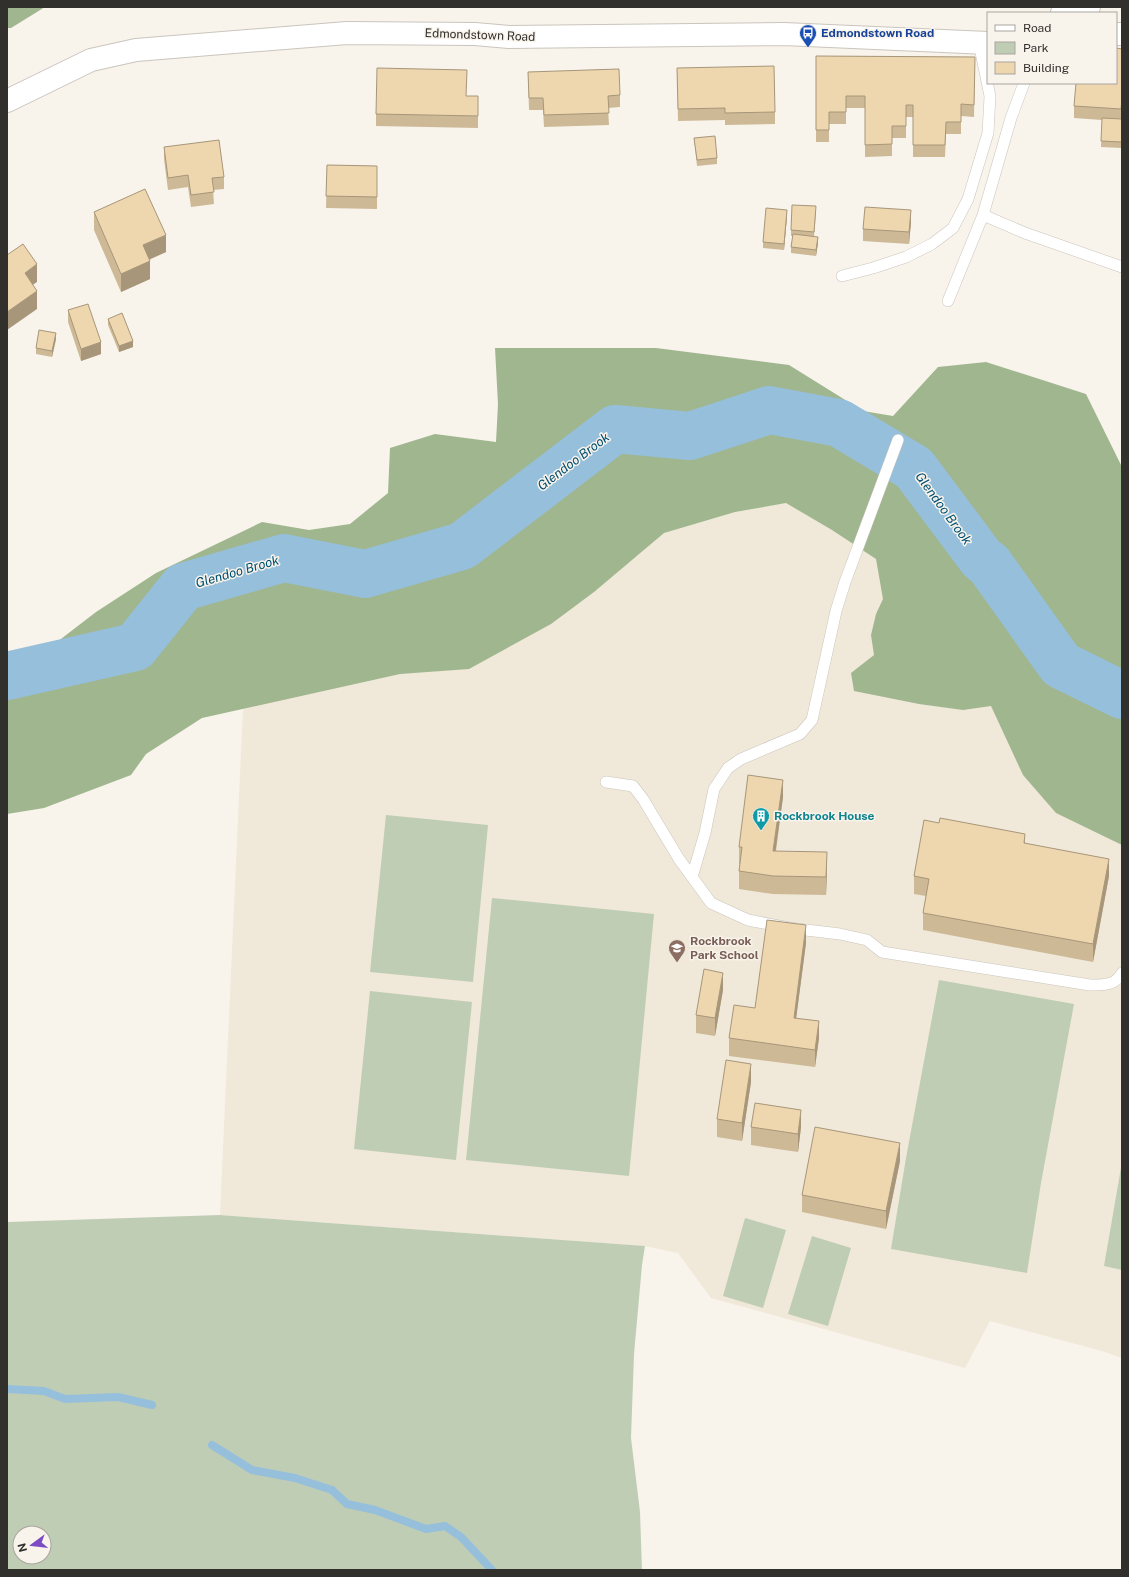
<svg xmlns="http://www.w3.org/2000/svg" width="1129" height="1577" font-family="'Public Sans',sans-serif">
  <rect width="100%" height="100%" fill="#f8f3eb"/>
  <!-- built -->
  <path fill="#f0e8d9" d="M690,436L1122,695V1358L1102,1351L990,1321L965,1368L711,1298L678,1253L645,1246L220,1215L243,710L365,574Z"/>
  <!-- green -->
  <path fill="#c0cdb5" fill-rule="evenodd" d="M386,815L488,825L473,982L370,972Z
    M492,898L654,914L629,1176L466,1160Z
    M939,980L1074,1004L1041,1183L1027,1273L891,1249L906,1158Z
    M370,991L472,1002L456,1160L354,1149Z
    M1122,1162V1270L1104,1266Z
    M220,1215L645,1246L642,1265L634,1354L631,1438L640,1512L642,1570H7V1222ZM20,1533H44V1557H20Z
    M745,1218L786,1230L763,1308L723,1296Z
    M812,1236L851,1248L828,1326L788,1314Z"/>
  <!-- forest -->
  <path fill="#a0b68f" d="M7,7H45L11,28H7Z
    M495,348H656L789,365L863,411L893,416L938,367L986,362L1086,394L1122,467V845L1056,813L1023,775L991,706L963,710L919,704L854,691L851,673L874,655L871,635L876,614L883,599L876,559L832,530L786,503L735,512L664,533L594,592L551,624L469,669L400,674L202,718L146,754L131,775L44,808L7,814V664L44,652L96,612L156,573L262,522L309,530L350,524L388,493L390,448L435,434L496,442L498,404Z"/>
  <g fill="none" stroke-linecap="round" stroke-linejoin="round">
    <!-- stream -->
    <path stroke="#96bfdb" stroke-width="8" d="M7,1389L44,1391L65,1399L118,1397L152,1405
      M212,1445L252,1470L295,1478L332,1490L347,1504L375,1510L426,1529L445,1526L461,1537L492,1570"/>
    <!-- river -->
    <path stroke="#96bfdb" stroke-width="48" d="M7,676L135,647L183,587L284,558L365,574L462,546L615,429L690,436L769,410L839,423L914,468L982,559L989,564L1061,665L1122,695"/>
    <!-- lane casing -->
    <g stroke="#cac5bd" stroke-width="12">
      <path id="lane" d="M983,215L1025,233L1122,267
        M842,276L873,268L906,257L932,244L953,228L968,199L988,133L990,96L979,43
        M948,301L983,215L1011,118L1024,83
        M606,782L633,786L643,799L679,859L711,903L748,920L789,928L840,934L867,940L882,952L1090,985C1103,985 1115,986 1122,973
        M692,877L705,833L714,789L728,768L741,759L800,734L812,720L836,611L845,582L898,440"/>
    </g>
    <!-- secondary casing -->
    <g stroke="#cac5bd" stroke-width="24">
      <path id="secondary" d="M1062,13L1089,7
        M1116,34H1122
        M7,101L91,60L136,50L347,33L475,34L509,37L784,34L988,43"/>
    </g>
    <!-- lane -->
    <use href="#lane" stroke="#fff" stroke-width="11"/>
    <!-- secondary -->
    <use href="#secondary" stroke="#fff" stroke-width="22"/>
  </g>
  <!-- wall -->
  <path fill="#cdb996" d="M1122,49V148L1101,147L1102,120L1074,118V106Z
    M816,56L975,57L974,117L961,116V134H946L945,157H913V117H906V138H892V156L865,157V108H846V124H829V142H816Z
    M677,68L775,112V124L725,125V120L678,121Z
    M528,72L620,95V107L608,108L609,125L544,127L543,110H529Z
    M466,96H478V128L376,126V114Z
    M694,138L717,158V164L697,166Z
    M164,147L224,177V189L213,190L214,204L191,207L188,187L168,190L164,159Z
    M327,165L377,166V209L326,208Z
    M94,212L166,252L149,260L150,279L121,292L94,230Z
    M816,212L814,237L818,243L816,256L791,253V247L793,236H791V230Z
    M787,216L784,250L763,248V242Z
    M911,222L909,244L863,241V229Z
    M68,310L101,354L81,361L68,322Z
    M108,319L133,347L119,352L108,325Z
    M56,339L52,357L36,354V348Z
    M783,797L776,851L827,870L826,895L773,894L739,889V871L740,864H739V847Z
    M1025,844L1109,876L1093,962L923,930V913L926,896L914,894V876Z
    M806,943L796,1018L819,1038L815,1067L729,1056V1038L755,1008Z
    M723,990L715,1036L696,1033V1015Z
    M751,1082L742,1141L717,1137V1119Z
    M751,1127H801L798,1152L751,1145Z
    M900,1161L886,1229L802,1212V1195Z"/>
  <!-- shaded-wall -->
  <path fill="#a7967a" d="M787,210V216L784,250V244Z
    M911,210V222L909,244V232Z
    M166,235V252L143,262V245Z
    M818,237V243L816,256V250Z
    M150,261V279L121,292V274Z
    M37,264V282L25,290V273Z
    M37,291V309L7,330V312Z
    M56,333V339L52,357V351Z
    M133,341V347L119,352V346Z
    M101,342V354L81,361V349Z
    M783,780V797L773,869V851Z
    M1025,834V851L1024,843Z
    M827,852V870L826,895V877Z
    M1109,859V876L1093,962V944Z
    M806,925V943L794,1035V1018Z
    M723,973V990L715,1036V1018Z
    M819,1021V1038L815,1067V1050Z
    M751,1064V1082L742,1141V1123Z
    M801,1110V1127L798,1152V1134Z
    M900,1143V1161L886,1229V1211Z"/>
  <!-- building -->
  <path fill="#eed7ae" stroke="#a7967a" d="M1116,48L1122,49V99L1121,109L1074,106L1076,83H1116Z
    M816,56L975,57L974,105L961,104V122H946L945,145H913V105H906V126H892V144L865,145V96H846V112H829V130H816Z
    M774,66L775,112L725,113V108L678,109L677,68Z
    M377,68L467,70L466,96H478V116L376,114Z
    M619,69L620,95L608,96L609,113L544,115L543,98H529L528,72Z
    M1102,118L1122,119V142L1101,141Z
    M715,136L717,158L697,160L694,138Z
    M219,140L224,177L212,178L214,192L191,195L188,175L168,178L164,147Z
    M327,165L377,166V197L326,196Z
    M145,189L166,235L143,245L150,261L121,274L94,212Z
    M792,205L816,206L814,232L791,230Z
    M865,207L911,210L909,232L863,229Z
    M766,208L787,210L784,244L763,242Z
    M793,234L818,237L816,250L791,247Z
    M23,244L37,264L25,273L37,291L7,312V255Z
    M88,304L101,342L81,349L68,310Z
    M122,313L133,341L119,346L108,319Z
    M39,330L56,333L52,351L36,348Z
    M748,775L783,780L773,851L827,852L826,877L773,876L739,871L742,847H739Z
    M940,818L1025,834L1024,843L1109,859L1093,944L923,913L929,879L914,876L924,820L939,823Z
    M767,920L806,925L794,1018L819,1021L815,1050L729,1038L734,1005L755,1008Z
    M704,969L723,973L715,1018L696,1015Z
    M726,1060L751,1064L742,1123L717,1119Z
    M755,1103L801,1110L798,1134L751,1127Z
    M815,1127L900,1143L886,1211L802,1195Z"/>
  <!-- icons -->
  <defs>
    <g id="bus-pin" transform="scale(0.9)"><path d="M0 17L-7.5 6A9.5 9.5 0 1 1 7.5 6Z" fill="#1a4fb4" stroke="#f8f3eb"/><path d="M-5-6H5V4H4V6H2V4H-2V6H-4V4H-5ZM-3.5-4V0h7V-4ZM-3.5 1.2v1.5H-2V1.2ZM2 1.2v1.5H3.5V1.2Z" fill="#fff"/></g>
    <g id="building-pin" transform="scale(0.9)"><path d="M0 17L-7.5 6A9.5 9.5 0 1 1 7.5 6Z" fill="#0f9aa8" stroke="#f8f3eb"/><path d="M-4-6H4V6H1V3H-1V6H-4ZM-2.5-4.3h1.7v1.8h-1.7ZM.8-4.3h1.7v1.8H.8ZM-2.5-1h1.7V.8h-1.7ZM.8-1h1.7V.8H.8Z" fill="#fff"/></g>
    <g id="school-pin" transform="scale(0.9)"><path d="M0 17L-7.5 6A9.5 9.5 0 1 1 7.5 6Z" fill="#8d6e63" stroke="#f8f3eb"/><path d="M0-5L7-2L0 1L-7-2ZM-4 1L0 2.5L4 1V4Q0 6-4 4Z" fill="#fff"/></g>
  </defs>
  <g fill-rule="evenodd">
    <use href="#bus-pin" x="808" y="33"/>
    <use href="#building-pin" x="761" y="816"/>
    <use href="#school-pin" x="677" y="948"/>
  </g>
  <g text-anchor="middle" stroke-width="3" stroke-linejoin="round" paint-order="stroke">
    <!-- transit labels -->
    <g font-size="12" font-weight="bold" fill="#164399" stroke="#f8f3eb" text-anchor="start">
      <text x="821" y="37">Edmondstown Road</text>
    </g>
    <!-- street labels -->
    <g font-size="12" fill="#32302d" stroke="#f8f3eb">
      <text transform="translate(480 35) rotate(2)" y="4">Edmondstown Road</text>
    </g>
    <!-- culture labels -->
    <g font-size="12" font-weight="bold" fill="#0d838f" stroke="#f8f3eb" text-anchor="start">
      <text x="774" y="820">Rockbrook House</text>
    </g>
    <!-- education labels -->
    <g font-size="12" font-weight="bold" fill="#785e54" stroke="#f8f3eb" text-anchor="start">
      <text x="690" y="945">Rockbrook<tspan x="690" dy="14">Park School</tspan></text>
    </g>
    <!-- water labels -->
    <g font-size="13" font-style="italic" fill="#004f73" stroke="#f8f3eb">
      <text transform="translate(573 461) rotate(-37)" y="5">Glendoo Brook</text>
      <text transform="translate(944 508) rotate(54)" y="5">Glendoo Brook</text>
      <text transform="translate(237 571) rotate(-16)" y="5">Glendoo Brook</text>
    </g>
  </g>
  <!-- border -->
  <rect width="1129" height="1577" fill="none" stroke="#32302d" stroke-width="16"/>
  <!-- legend -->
  <rect x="987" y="12" width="130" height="72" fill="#f8f3eb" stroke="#a9a59f"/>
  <rect x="995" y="25" width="20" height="6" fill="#ffffff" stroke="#a9a59f"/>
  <text x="1023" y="32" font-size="12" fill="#32302d">Road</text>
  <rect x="995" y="42" width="20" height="12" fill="#c0cdb5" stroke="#a9a59f"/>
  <text x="1023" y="52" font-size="12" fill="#32302d">Park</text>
  <rect x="995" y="62" width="20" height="12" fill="#eed7ae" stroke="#a9a59f"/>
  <text x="1023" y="72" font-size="12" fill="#32302d">Building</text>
  <!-- north arrow -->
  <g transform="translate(32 1545) rotate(255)"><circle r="19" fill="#f8f3eb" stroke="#a9a59f"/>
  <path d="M0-3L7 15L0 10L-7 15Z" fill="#7d4cc4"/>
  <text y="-6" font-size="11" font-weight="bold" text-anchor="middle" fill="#32302d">N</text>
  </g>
</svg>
